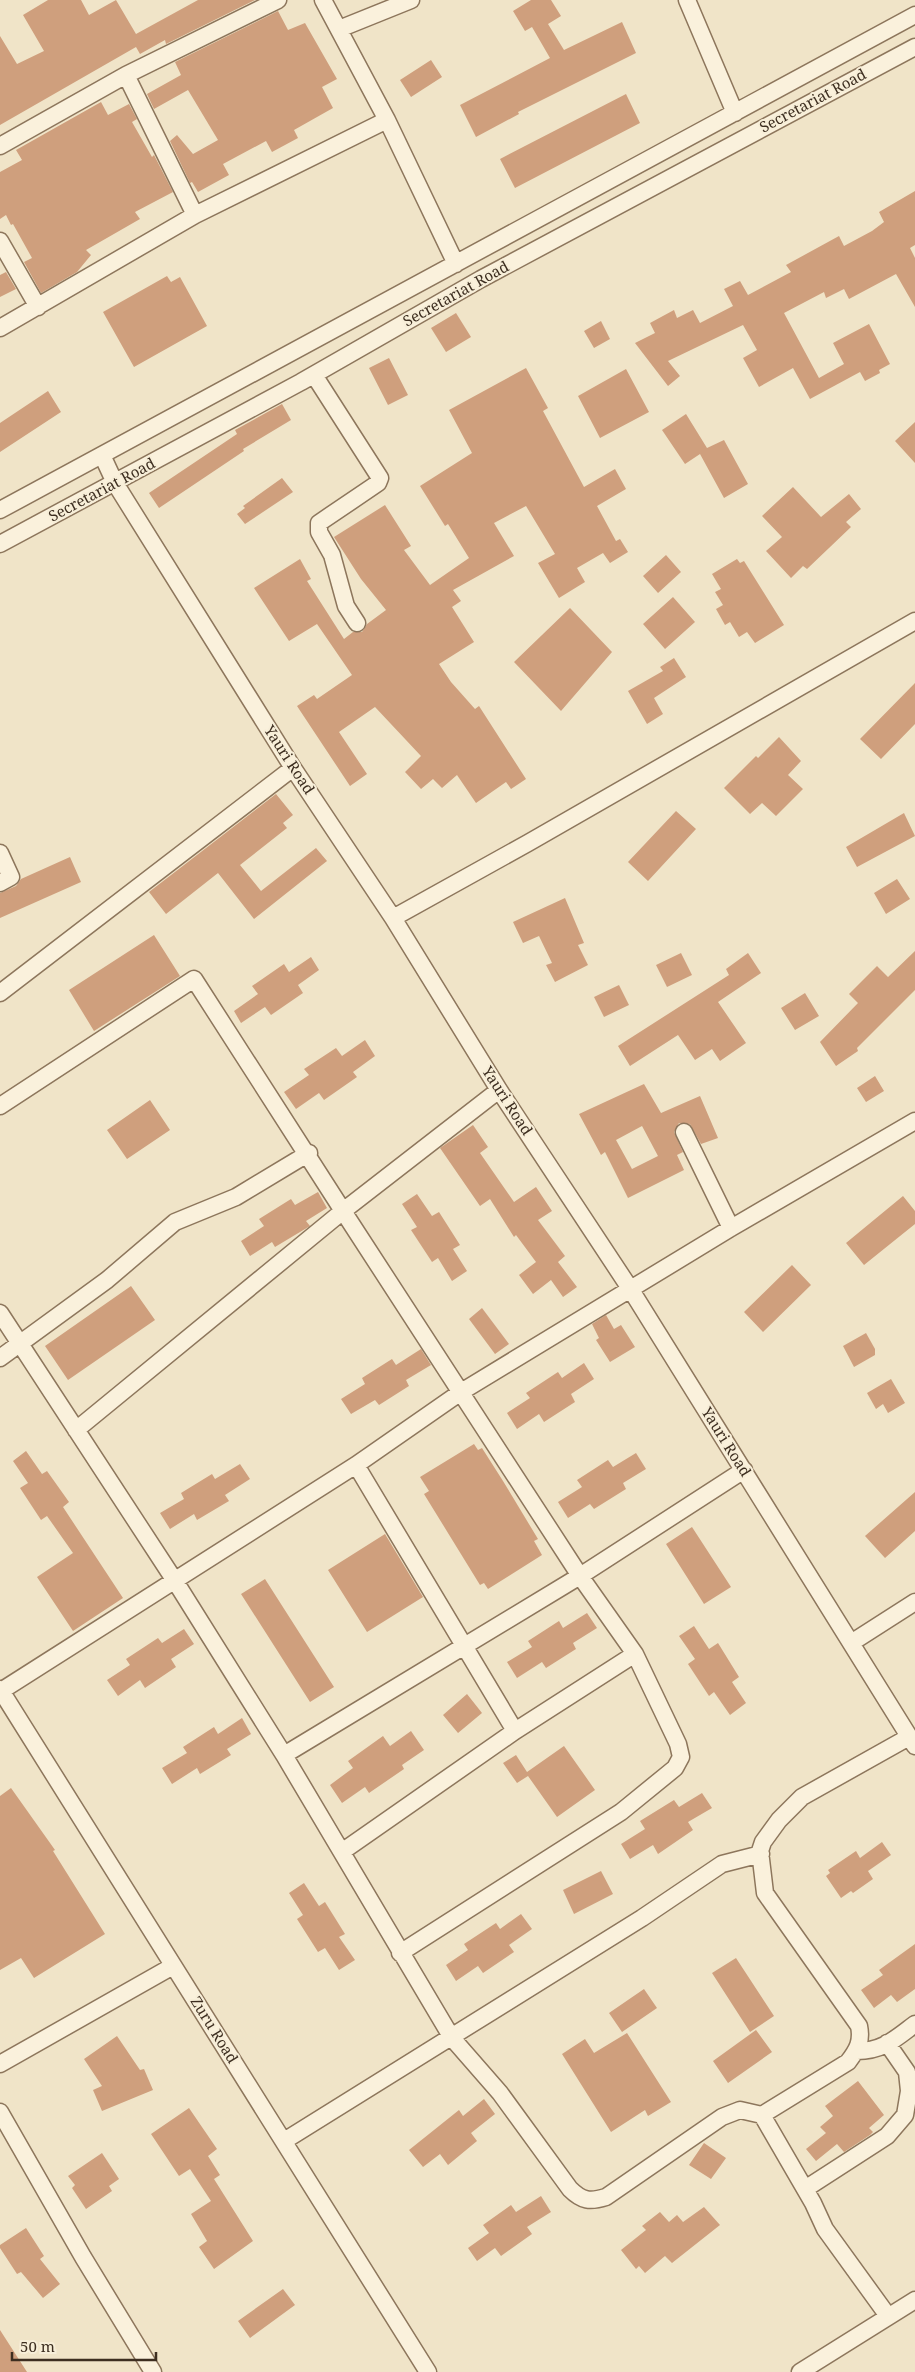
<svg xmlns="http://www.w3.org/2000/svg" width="915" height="2372" font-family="'Noto Serif',serif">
  <rect width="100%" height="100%" fill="#f0e4c8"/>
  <!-- building -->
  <path fill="#cf9f7d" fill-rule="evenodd" d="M48,0H81L89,15L116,0L136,34L198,0H255L166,44L165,40L140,54L136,47L0,125V36L17,64L44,51L23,15Z
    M531,0H551L561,16L548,24L564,50L622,22L636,53L518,112L519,114L476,137L460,105L550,58L532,27L525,31L513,11Z
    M278,11L288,30L305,23L337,79L322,87L333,108L294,130L298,138L272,152L266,141L223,164L229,175L198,192L192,182L190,183L170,141L177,135L193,154L218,140L188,90L154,109L147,94L181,75L175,62Z
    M431,60L442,77L411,97L400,80Z
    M626,94L640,123L515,188L500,159Z
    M101,102L108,115L129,104L137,119L132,122L152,157L154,155L173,192L135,212L140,219L86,250L91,255L77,272L41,293L24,262L32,258L13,224L11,225L6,215L0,219V172L22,160L16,150Z
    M915,191V245L910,248L915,258V307L896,274L849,299L844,289L826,298L824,292L784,313L819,378L844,364L833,343L869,324L890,364L879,370L880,373L865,381L860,372L810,399L793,368L759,387L743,358L757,350L743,325L668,361L680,376L668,386L635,343L655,333L650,323L674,310L677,318L693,310L700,323L733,306L724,289L740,281L748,295L791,272L786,265L839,236L844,246L872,231L884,222L879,212Z
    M6,272L16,289L0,297V275Z
    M167,276L171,282L180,277L207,326L134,367L103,312Z
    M456,313L471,337L446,352L431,328Z
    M601,321L610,339L594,348L584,331Z
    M389,358L408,395L388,405L369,368Z
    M526,368L548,408L543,411L584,487L615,469L626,489L597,506L616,541L620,539L628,552L610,563L603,553L577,568L585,582L559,598L538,563L555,554L526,506L494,523L514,556L453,590L461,601L452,607L474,642L439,664L451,682L475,709L479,706L526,779L511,789L506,782L476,803L457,775L442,788L433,779L421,789L405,772L421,756L375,707L339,732L367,774L350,786L297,706L314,695L317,699L352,675L317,624L289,641L254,588L300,559L311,579L307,581L344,639L353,632H362L367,624L386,610L361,579L334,537L385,505L411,546L404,550L430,585L469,558L448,524L445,526L420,486L472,453L449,410Z
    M626,369L649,412L600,438L578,396Z
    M48,391L61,412L0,452V423Z
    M282,404L291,420L243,449L244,451L159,508L149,493L237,434L235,430Z
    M686,414L707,448L724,440L748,484L724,498L700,454L685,464L662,430Z
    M915,422V463L895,441Z
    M282,478L293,492L245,524L237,514L245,508L243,506Z
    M793,487L821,517L849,494L861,509L846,522L851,527L807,569L803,566L791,578L766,551L782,537L762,516Z
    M666,555L681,572L658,593L643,576Z
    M737,559L740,563L744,561L784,625L755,643L747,632L739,637L730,622L725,625L716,609L723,605L715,592L721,589L712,574Z
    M673,597L695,622L665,649L643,624Z
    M570,608L612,652L561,711L514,662Z
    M674,658L686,677L654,698L663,714L647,724L628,691L663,671L660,667Z
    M915,683V724L881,759L860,739Z
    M779,737L801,761L788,775L803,789L776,816L762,803L750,814L724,788L756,756L758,758Z
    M276,794L293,815L283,823L287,828L240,865L261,891L316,848L327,861L254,919L218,873L166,914L149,892Z
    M676,811L696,829L648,881L628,862Z
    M904,813L915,836L857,867L846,847Z
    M70,857L81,882L0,918V893L16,886L21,879Z
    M897,879L910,899L886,914L874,893Z
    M565,898L584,943L578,945L588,965L555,982L546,965L552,963L539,936L523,943L513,922Z
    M154,935L180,976L94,1031L69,990Z
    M915,951V990L857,1048L858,1051L836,1066L820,1042L858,1003L849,994L877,966L888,977Z
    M681,953L692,975L667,987L656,965Z
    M748,953L761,973L718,1002L746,1043L720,1061L712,1049L695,1060L678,1035L630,1066L618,1046L729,975L726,969Z
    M311,957L319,970L298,985L303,993L271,1015L265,1007L241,1023L234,1011L258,994L252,986L284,964L289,972Z
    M619,985L629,1005L604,1017L594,997Z
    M805,993L819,1016L795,1030L781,1008Z
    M365,1040L375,1056L353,1072L357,1077L324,1100L319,1093L296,1109L284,1092L309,1075L304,1069L336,1048L342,1056Z
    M875,1076L884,1091L866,1102L857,1088Z
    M644,1084L661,1113L700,1096L718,1138L701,1144L690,1124L679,1123L674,1132L683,1152L677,1155L684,1170L628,1198L605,1152L601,1155L579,1114ZM642,1126L658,1156L632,1169L616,1140Z
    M150,1100L170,1130L127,1159L107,1130Z
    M473,1125L488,1147L480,1153L514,1202L536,1187L552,1211L538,1220L565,1256L558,1262L577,1287L563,1297L551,1280L533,1294L519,1275L536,1262L516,1235L514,1237L490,1199L480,1206L440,1148Z
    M318,1192L327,1208L306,1221L310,1226L275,1247L272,1242L250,1256L241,1241L264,1226L259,1219L291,1199L295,1205Z
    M417,1194L432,1216L439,1212L460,1245L453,1249L467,1271L452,1281L438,1258L432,1262L411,1230L417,1227L402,1204Z
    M903,1196L915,1211V1224L864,1265L846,1243Z
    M792,1265L811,1285L763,1332L744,1312Z
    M131,1286L155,1320L68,1380L45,1346Z
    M482,1308L509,1344L495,1354L469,1319Z
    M606,1315L614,1329L621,1325L635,1347L610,1362L596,1340L599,1338L592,1324Z
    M866,1333L875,1349V1355L854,1367L843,1346Z
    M421,1349L431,1365L406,1380L409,1386L379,1405L375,1400L351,1414L341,1399L365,1384L362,1378L392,1359L396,1365Z
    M584,1363L594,1379L571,1394L575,1402L544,1422L539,1414L517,1429L507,1413L530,1398L526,1393L558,1372L562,1378Z
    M891,1379L905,1403L888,1413L883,1404L876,1409L867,1393Z
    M474,1444L478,1450L482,1448L503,1481L538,1539L534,1541L542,1555L488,1589L484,1583L480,1585L424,1494L429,1491L420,1477Z
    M26,1451L42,1474L47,1471L69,1502L63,1507L123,1598L73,1631L37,1577L73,1553L47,1516L41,1520L20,1488L28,1483L13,1461Z
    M636,1453L646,1469L623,1483L626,1489L594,1509L590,1504L568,1518L558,1502L582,1487L577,1480L608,1460L613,1467Z
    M240,1464L250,1479L225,1495L229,1501L197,1520L194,1514L170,1529L160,1513L184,1499L181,1493L212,1474L215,1479Z
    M915,1492V1531L885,1558L865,1536Z
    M692,1527L731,1587L704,1604L666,1544Z
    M385,1534L423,1597L367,1632L328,1570Z
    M265,1579L334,1687L310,1702L241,1594Z
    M587,1613L597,1628L573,1643L576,1649L546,1668L542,1662L517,1678L507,1662L532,1647L528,1641L559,1621L563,1628Z
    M694,1626L709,1649L718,1643L739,1677L732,1682L746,1703L730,1715L714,1692L709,1696L688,1664L695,1659L679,1636Z
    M184,1629L194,1644L171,1659L176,1667L145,1688L140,1680L118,1696L107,1680L130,1665L126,1659L158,1638L162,1643Z
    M467,1694L482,1713L458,1733L443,1715Z
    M242,1718L251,1734L227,1749L231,1755L200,1774L197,1768L172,1784L162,1768L187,1753L183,1747L214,1727L218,1734Z
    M411,1731L424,1750L402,1765L404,1769L369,1793L365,1787L342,1803L330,1785L353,1768L348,1761L383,1736L390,1746Z
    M564,1746L595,1790L557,1817L528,1776L517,1783L503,1763L516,1755L527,1772Z
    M11,1788L55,1850L53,1851L105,1934L34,1978L21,1958L0,1970V1796Z
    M702,1793L712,1808L688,1822L693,1830L658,1854L653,1845L630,1859L621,1844L645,1829L640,1821L674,1800L679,1807Z
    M882,1842L891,1855L868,1871L873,1879L853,1893L851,1891L841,1898L826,1876L830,1873L828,1870L856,1851L860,1858Z
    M601,1871L613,1894L574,1914L563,1890Z
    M304,1883L319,1906L325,1902L345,1934L339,1937L355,1960L339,1970L325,1948L318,1952L297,1919L303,1915L289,1893Z
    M521,1914L532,1929L509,1945L514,1952L483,1973L478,1966L456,1981L446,1965L468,1950L464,1944L496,1923L500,1929Z
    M915,1944V1989L897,2002L891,1995L874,2008L861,1990L883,1975L879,1970Z
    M736,1958L774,2016L750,2032L712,1973Z
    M644,1989L657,2008L622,2032L609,2013Z
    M756,2030L772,2052L728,2083L713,2061Z
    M627,2033L671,2102L648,2116L645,2110L611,2132L562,2054L585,2039L594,2053Z
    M117,2036L140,2070L144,2069L153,2090L102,2111L93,2090L102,2086L84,2059Z
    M858,2081L884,2115L869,2128L873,2132L870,2135L844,2152L837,2144L816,2161L806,2149L826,2133L820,2127L833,2116L825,2106Z
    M484,2099L495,2114L471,2133L477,2141L448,2165L440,2154L423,2167L409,2150L459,2110L463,2116Z
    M189,2108L217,2149L208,2156L220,2175L214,2179L253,2241L214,2269L199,2247L207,2241L191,2214L211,2201L190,2169L179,2176L151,2134Z
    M704,2143L726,2158L711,2179L689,2165Z
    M102,2153L119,2179L109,2186L112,2191L86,2209L72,2188L75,2185L68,2176Z
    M541,2196L551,2212L527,2227L532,2234L501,2256L495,2248L477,2261L468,2248L489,2233L483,2225L511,2205L516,2212Z
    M704,2207L720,2225L672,2263L665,2256L645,2273L639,2266L636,2269L621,2250L646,2230L642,2226L660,2212L669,2222L677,2215L683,2222Z
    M26,2228L44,2256L40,2259L60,2284L43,2298L21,2272L17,2274L0,2248V2245Z
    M283,2289L295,2305L250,2338L238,2321Z
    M0,2330L27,2372H0Z"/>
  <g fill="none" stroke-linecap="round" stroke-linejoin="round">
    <!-- minor casing -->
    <g stroke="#8d765c" stroke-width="19">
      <path id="minor" d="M323,0L387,120L456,264
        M687,0L735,113
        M339,29L411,0
        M126,75L195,215
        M0,146L126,75L278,0
        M0,241L38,307
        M0,328L195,215L387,120
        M314,375L380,478L378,483L319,523V532L332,555L346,606L357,623
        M102,455L115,483L293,768L393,918L499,1090L631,1290L915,1746
        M0,510L915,15
        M0,544L301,382L481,279L915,47
        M0,853L11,877L0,883
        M393,918L528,843L915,621
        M0,993L293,768
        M0,1106L194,979L343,1211L76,1430
        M684,1132L731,1228
        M0,1313L175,1581L284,1755
        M0,1358L107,1280L175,1222L236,1197L309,1153
        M356,1465L515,1731
        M744,1470L580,1576L284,1755L452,2038L500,2093L570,2189C582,2201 590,2202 606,2197L722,2117L740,2110L762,2115L848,2062C858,2049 862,2041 859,2026L765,1893L760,1851L763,1842L779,1820L802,1797L909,1737
        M851,1643L915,1602
        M0,1689L428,2372
        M1,1691L356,1465L461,1392L731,1228L915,1121
        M343,1851L515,1731L635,1654
        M400,1953L621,1812L675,1768L681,1757L678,1744L635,1654L580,1576L343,1211L499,1090
        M857,2051C883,2051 895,2039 915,2024
        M0,2064L173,1966
        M0,2112L83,2257L153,2372
        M762,2115L813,2203L825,2229L888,2316
        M284,2141L642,1918L722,1864L761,1854
        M805,2189L887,2136L905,2115L909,2091L907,2072L887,2043
        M800,2372L915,2300"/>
    </g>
    <!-- minor -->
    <use href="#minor" stroke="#faf1dc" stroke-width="16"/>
  </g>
  <g text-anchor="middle" stroke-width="4" stroke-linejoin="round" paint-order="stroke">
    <!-- street labels -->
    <g font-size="15" fill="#3d2e20" stroke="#f7eed8">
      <text transform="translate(813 101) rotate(-28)" y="5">Secretariat Road</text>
      <text transform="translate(456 294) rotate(-29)" y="5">Secretariat Road</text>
      <text transform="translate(102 490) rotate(-28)" y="5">Secretariat Road</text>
      <text transform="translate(289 760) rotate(57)" y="5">Yauri Road</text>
      <text transform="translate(507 1101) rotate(57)" y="5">Yauri Road</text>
      <text transform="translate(726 1442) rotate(58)" y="5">Yauri Road</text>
      <text transform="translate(214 2030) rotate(58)" y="5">Zuru Road</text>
    </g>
  </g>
  <!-- scale -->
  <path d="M12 2352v8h144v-8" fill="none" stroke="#3d2e20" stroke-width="2.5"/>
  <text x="20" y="2352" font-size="15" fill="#3d2e20" stroke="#f7eed8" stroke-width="4" paint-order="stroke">50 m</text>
</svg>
